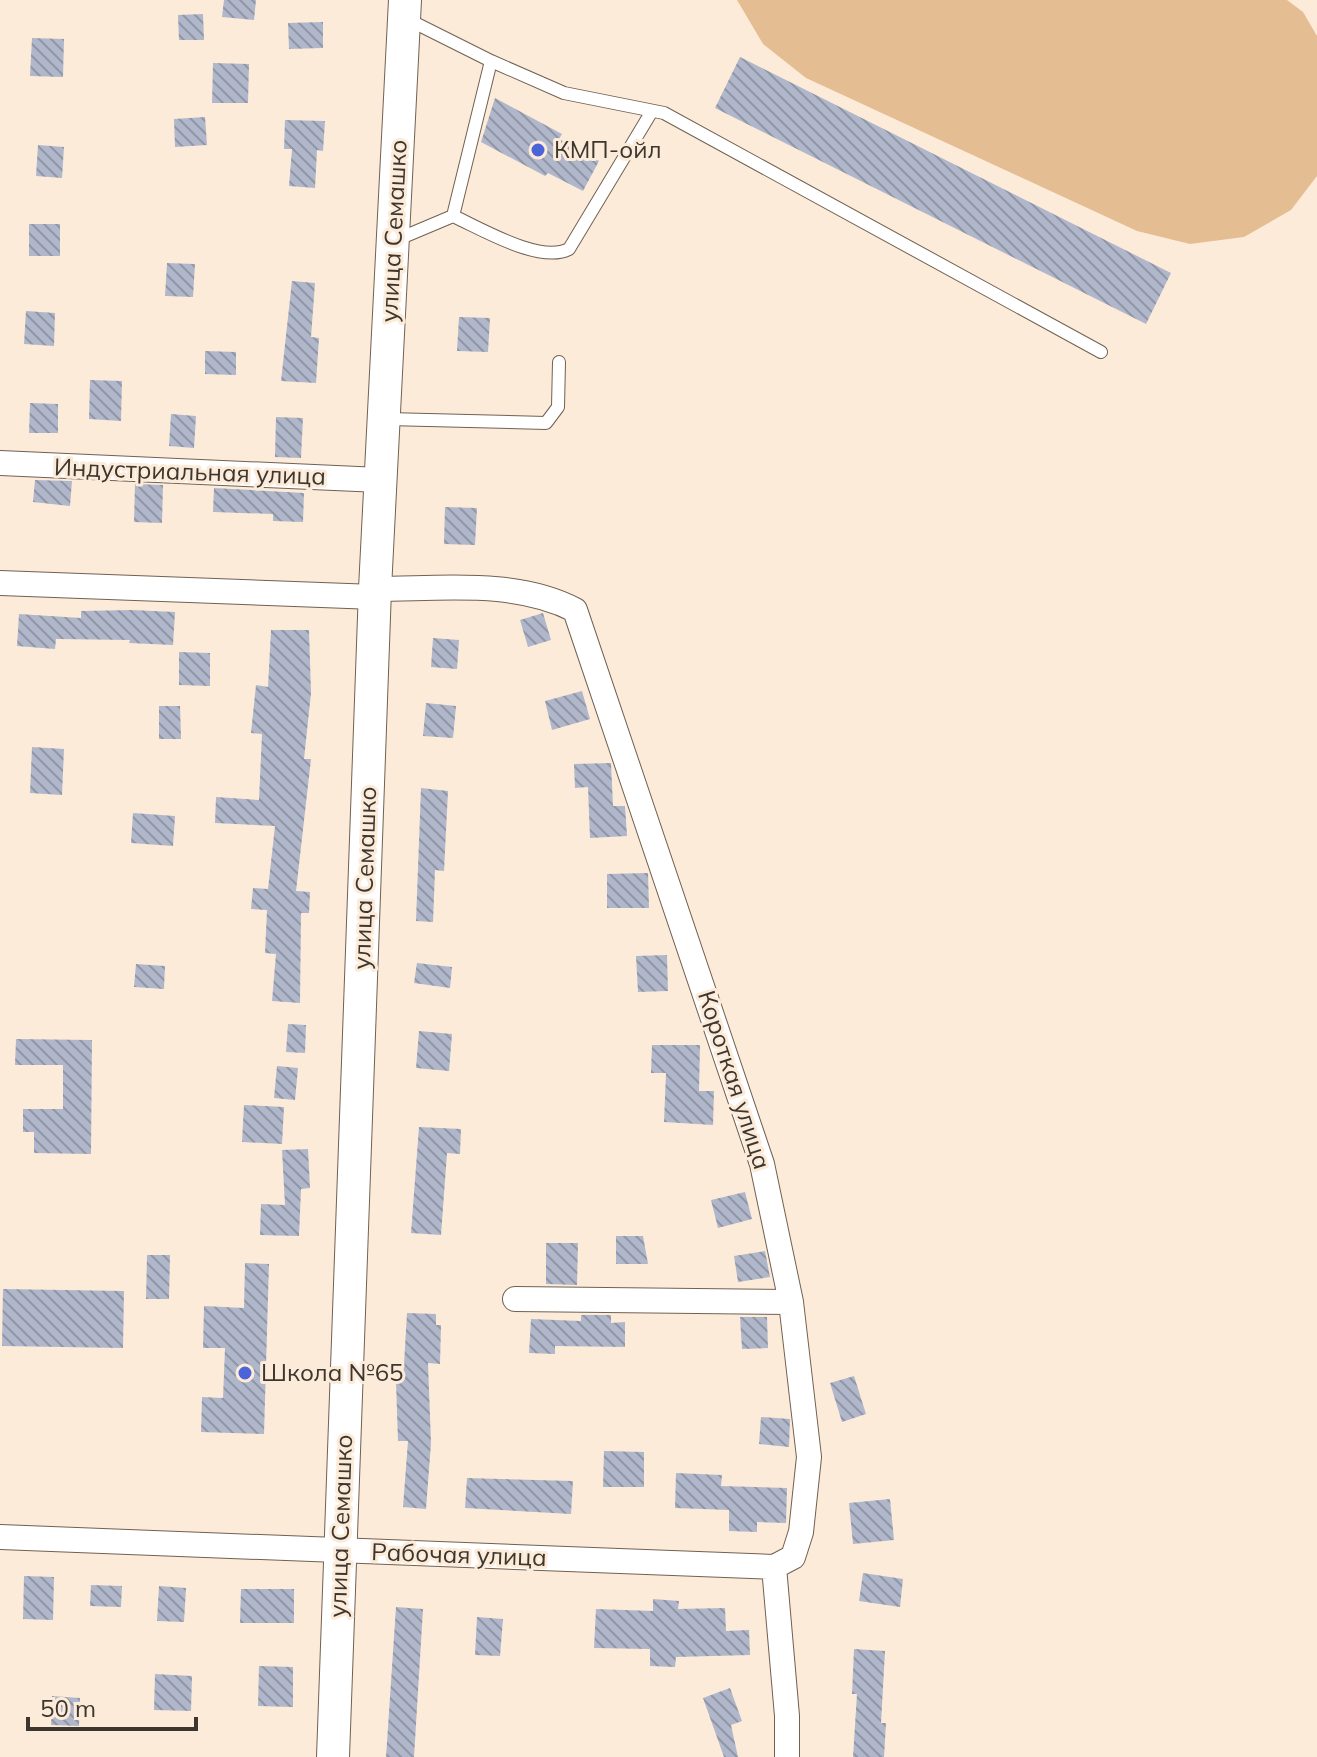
<svg xmlns="http://www.w3.org/2000/svg" width="1317" height="1757" font-family="Mulish,sans-serif">
  <defs>
    <pattern id="building-back-hatch" width="6" height="6" patternUnits="userSpaceOnUse" patternTransform="scale(2)"><rect width="6" height="6" fill="#b0b7cb"/><path d="M-1 5l2 2M0 0l6 6M5-1l2 2" fill="none" stroke="#9096a5"/></pattern>
  </defs>
  <rect width="100%" height="100%" fill="#fdebda"/>
  <!-- park -->
  <path fill="#e5bd93" d="M737,0H1287L1303,12L1317,36V176L1291,210L1244,237L1190,244L1137,231L806,78L763,44Z"/>
  <!-- building -->
  <path fill="url(#building-back-hatch)" d="M224,0H256L254,20L222,17Z
    M203,14L204,40H179L178,15Z
    M323,22V48L289,49L288,23Z
    M32,38L64,39L63,77L30,76Z
    M740,57L1171,273L1146,324L715,108Z
    M213,63L249,64L248,103H212Z
    M495,98L562,134L559,139L599,161L583,191L548,173L545,176L481,142Z
    M205,117L207,145L175,147L174,119Z
    M285,120L325,121L323,151L317,150L315,188L289,186L292,149H284Z
    M38,145L64,147L62,178L36,176Z
    M29,224H60V256H29Z
    M167,263L195,264L193,297L165,296Z
    M292,281L315,283L311,337L319,338L316,383L281,381Z
    M26,311L55,313L54,346L24,344Z
    M459,317L490,318L488,352L457,351Z
    M205,351L236,352V375L205,374Z
    M90,380L122,381L121,421L89,419Z
    M30,403L58,404V433H29Z
    M171,414L196,416L194,448L169,446Z
    M276,417L303,418L301,458L275,457Z
    M35,480L72,481L70,506L33,502Z
    M135,484L163,485L162,523L134,522Z
    M214,488L304,493L303,522L273,521V514L213,512Z
    M445,507L477,508L475,545L444,544Z
    M132,610L175,612L173,645L129,643L130,640L56,639L55,649L17,646L19,614L81,618V611Z
    M543,613L551,640L528,647L520,620Z
    M271,630H309L311,693L304,759H311L296,891L310,892L309,913H301L300,1003L272,1001L276,954L265,953L267,910L251,909L253,888L268,889L275,826L215,823L216,797L259,800L262,734L251,733L256,685L268,687Z
    M433,638L459,640L457,669L431,667Z
    M179,652L210,653V686L179,685Z
    M582,691L590,719L552,730L545,701Z
    M426,703L456,706L453,738L423,736Z
    M159,706H180L181,739H159Z
    M32,747L64,749L62,795L30,793Z
    M611,763L613,806H625L627,836L590,838L588,787L575,788L574,764Z
    M421,788L448,791L444,871L435,870L433,922L416,921Z
    M133,813L175,816L173,846L131,843Z
    M607,874L648,873L649,908H607Z
    M667,955L668,991L638,992L636,956Z
    M417,963L452,967L450,988L414,983Z
    M136,964L165,966L164,989L134,987Z
    M288,1024L306,1025L305,1053L286,1052Z
    M419,1031L452,1034L449,1071L416,1068Z
    M16,1039L92,1040L91,1154L34,1153V1132H23V1109H63V1065H15Z
    M652,1045H700L699,1091H714L713,1125L664,1122L666,1073H651Z
    M277,1066L298,1068L295,1100L274,1098Z
    M244,1105L284,1107L282,1144L242,1142Z
    M419,1127L461,1129L460,1154L447,1153L441,1235L411,1233Z
    M308,1149L310,1188L301,1189L299,1236L260,1235L261,1204L285,1205L282,1150Z
    M745,1192L752,1219L718,1228L711,1200Z
    M616,1236H643L648,1264H616Z
    M546,1243H578L577,1285L546,1284Z
    M765,1251L770,1277L738,1282L734,1256Z
    M147,1255H170L169,1299H146Z
    M245,1263L269,1264L264,1434L201,1432L202,1397L223,1398L225,1348H203L204,1306L244,1308Z
    M3,1289L124,1291L123,1348L2,1346Z
    M407,1313L436,1314V1325H441L440,1364L428,1363L431,1443L426,1509L403,1507L408,1441H398L396,1382L403,1381Z
    M581,1315H611V1323L625,1322V1347L555,1346V1354L529,1353L531,1319L581,1321Z
    M740,1317H767L768,1348L742,1349Z
    M854,1376L866,1414L842,1422L830,1383Z
    M761,1417L790,1419L789,1447L759,1444Z
    M604,1451L644,1452V1487H603Z
    M676,1473L722,1475L721,1486L787,1488L786,1523L757,1522V1532L729,1531V1510L675,1508Z
    M467,1478L573,1481L571,1514L465,1508Z
    M890,1499L894,1540L853,1544L849,1503Z
    M863,1573L903,1579L900,1607L859,1601Z
    M24,1576L54,1577L53,1620L23,1619Z
    M91,1585L122,1586L121,1607L90,1606Z
    M159,1586L186,1588L184,1622L157,1621Z
    M241,1589H294V1623H240Z
    M653,1599L679,1601L678,1609L725,1608L726,1631L749,1630L750,1655L676,1657L675,1667L650,1666V1649L594,1648L596,1609L653,1611Z
    M396,1607L423,1609L414,1757H386Z
    M477,1617L503,1619L500,1656L475,1655Z
    M854,1649L885,1651L881,1723H886L884,1757H853L857,1694H852Z
    M259,1666L293,1667V1707L258,1706Z
    M155,1674L192,1676L191,1711L154,1710Z
    M730,1688L742,1721L731,1725L738,1757H724L703,1698Z
    M52,1696L80,1698L79,1726L51,1725Z"/>
  <g fill="none" stroke-linecap="round" stroke-linejoin="round">
    <!-- lane casing -->
    <g stroke="#706152" stroke-width="14">
      <path id="lane" d="M491,61L564,93L664,113L1101,352
        M453,216C482,229 540,264 569,249L652,111
        M396,240L453,216L491,61L405,18
        M387,419L546,423L558,407L559,362"/>
    </g>
    <!-- street casing -->
    <g stroke="#706152" stroke-width="26">
      <path id="street" d="M0,463L380,480
        M0,583L375,597
        M375,589C441,589 516,579 575,610L762,1164L791,1302L809,1457L801,1532L793,1557L774,1567
        M515,1299L791,1302
        M0,1537L774,1567
        M774,1567L787,1716V1757"/>
    </g>
    <!-- secondary casing -->
    <g stroke="#706152" stroke-width="34">
      <path id="secondary" d="M333,1757L375,589L405,0"/>
    </g>
    <!-- lane -->
    <use href="#lane" stroke="#fff" stroke-width="12"/>
    <!-- street -->
    <use href="#street" stroke="#fff" stroke-width="24"/>
    <!-- secondary -->
    <use href="#secondary" stroke="#fff" stroke-width="32"/>
  </g>
  <!-- markers -->
  <g fill="#4b64d8" stroke="#fdebda" stroke-width="3">
    <circle cx="538" cy="150" r="8"/>
    <circle cx="245" cy="1373" r="8"/>
  </g>
  <g text-anchor="middle" stroke-width="6" stroke-linejoin="round" paint-order="stroke">
    <!-- poi labels -->
    <g font-size="24" fill="#3c362f" stroke="#fdebda" text-anchor="start">
      <text x="554" y="158">КМП-ойл</text>
      <text x="261" y="1381">Школа №65</text>
    </g>
    <!-- street labels -->
    <g font-size="24" fill="#3c362f" stroke="#fdebda">
      <text transform="translate(394 231) rotate(-87)" y="8">улица Семашко</text>
      <text transform="translate(190 472) rotate(2)" y="8">Индустриальная улица</text>
      <text transform="translate(365 878) rotate(-88)" y="8">улица Семашко</text>
      <text transform="translate(734 1080) rotate(72)" y="8">Короткая улица</text>
      <text transform="translate(341 1526) rotate(-88)" y="8">улица Семашко</text>
      <text transform="translate(459 1555) rotate(2)" y="8">Рабочая улица</text>
    </g>
  </g>
  <!-- scale -->
  <path d="M28 1717v12h168v-12" fill="none" stroke="#3c362f" stroke-width="4"/>
  <text x="40" y="1717" font-size="24" fill="#3c362f" stroke="#fdebda" stroke-width="6" paint-order="stroke">50 m</text>
</svg>
